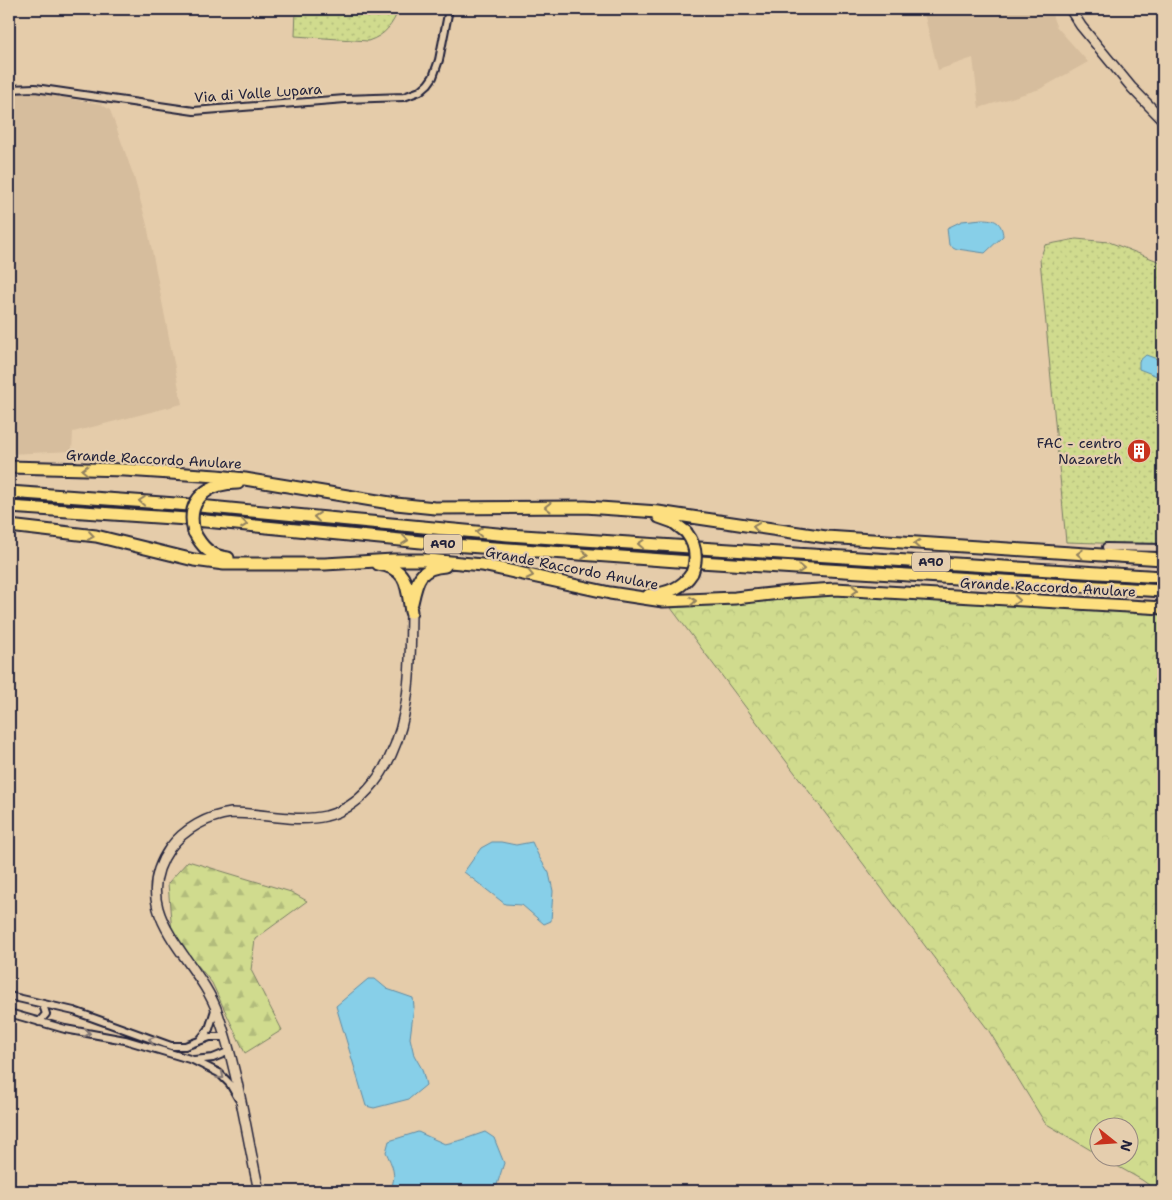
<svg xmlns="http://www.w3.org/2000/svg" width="1172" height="1200" font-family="'Shantell Sans',sans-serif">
  <defs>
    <pattern id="grass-dots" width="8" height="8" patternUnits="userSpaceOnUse" patternTransform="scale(1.25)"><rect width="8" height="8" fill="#d0db8e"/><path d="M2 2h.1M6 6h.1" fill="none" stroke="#b2bc7b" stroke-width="1.8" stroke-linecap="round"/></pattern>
    <pattern id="forest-firs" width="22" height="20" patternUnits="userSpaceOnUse" patternTransform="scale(1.25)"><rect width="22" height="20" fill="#d0db8e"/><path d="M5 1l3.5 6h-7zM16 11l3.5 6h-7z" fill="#b2bc7b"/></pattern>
    <pattern id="park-crowns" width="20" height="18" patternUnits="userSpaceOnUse" patternTransform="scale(1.25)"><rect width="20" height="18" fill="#d0db8e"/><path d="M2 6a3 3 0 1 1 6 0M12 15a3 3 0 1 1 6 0" fill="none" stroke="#b2bc7b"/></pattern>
  </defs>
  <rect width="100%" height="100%" fill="#e5ccaa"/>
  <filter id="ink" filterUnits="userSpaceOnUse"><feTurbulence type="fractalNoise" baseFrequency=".02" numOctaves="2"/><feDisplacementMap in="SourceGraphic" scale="10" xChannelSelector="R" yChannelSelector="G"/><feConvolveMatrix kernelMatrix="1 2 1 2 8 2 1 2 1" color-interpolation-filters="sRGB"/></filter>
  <g filter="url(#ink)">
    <!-- built -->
    <path fill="#d6bd9d" d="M923,9H1050L1056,26L1088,62L1040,89L979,108L973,58L938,70Z
      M29,92L101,104L110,110L134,177L147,225L182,404L73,432L72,451L9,454V93Z"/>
    <!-- grass -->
    <path fill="url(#grass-dots)" stroke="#797e64" d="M296,9H399C392,25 386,35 368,41L295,36Z
      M1076,239L1109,242L1163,263V545L1066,542L1040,259L1045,245Z"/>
    <!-- forest -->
    <path fill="url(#forest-firs)" stroke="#797e64" d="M188,861L291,892L307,901L255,939L251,970L282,1030L245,1053L212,983L172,933L168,883Z"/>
    <!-- park -->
    <path fill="url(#park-crowns)" stroke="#797e64" d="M837,595L1163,613V1191H1157L1142,1180L1103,1158H1130V1128H1100L1099,1155L1045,1123L989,1031L671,608Z"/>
    <!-- water -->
    <path fill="#87cfe8" stroke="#5f8aa3" d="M982,219C995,219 1002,222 1003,236L985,253L957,249L949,245L947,228L962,221Z
      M1146,355L1160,360L1163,365V374L1157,376L1139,369V361Z
      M492,842H501L516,845L532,842L539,857L549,873L553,891L551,921L544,924L522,905L505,904L464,872L481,848Z
      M368,979H375L387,989L413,998L414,1007L410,1038L414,1055L422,1069L426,1085L409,1099L374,1108L366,1106L336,1006Z
      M418,1132L445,1144L462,1140L485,1132L494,1138L504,1163L495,1191H401L391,1188C397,1175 392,1165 386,1152L389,1141Z"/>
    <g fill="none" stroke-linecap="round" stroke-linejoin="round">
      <!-- street casing -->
      <g stroke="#22223b" stroke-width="10">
        <path id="street" d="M9,89L35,88L194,111L345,99L404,97L420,91L428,84L433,77L439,60L449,9
          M1106,547L1163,548
          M9,996L74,1011L171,1046H185L210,1037H225
          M9,1013L65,1029L125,1040L193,1060L219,1073L230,1084L238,1098
          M39,1022L46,1014L43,1005
          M200,1040L209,1029L215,1010
          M194,1060L213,1058L230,1051"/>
      </g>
      <!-- secondary casing -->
      <g stroke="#22223b" stroke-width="12">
        <path id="secondary" d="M1070,9L1081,26L1132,88L1163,120
          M259,1191C246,1132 238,1071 218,1014C199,957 124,914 170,848C184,829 208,816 231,813C262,813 295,823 326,816C342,812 357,802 368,790C412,742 410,673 411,612"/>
      </g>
      <!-- highway casing -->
      <g stroke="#22223b" stroke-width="15">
        <path id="highway" d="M9,467L125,470L217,476L245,479L396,504L435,508L585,507L658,512L826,537L1163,559
          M9,492L190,505
          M204,493C213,485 226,483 238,483
          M199,506L508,535L690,547
          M9,507L187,519
          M659,517L673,522L686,532
          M195,520L452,545L691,562
          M9,526L96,536L194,560L224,564H325L393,560H429L482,565L610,593L663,601L735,598L789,592L835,589L1163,608
          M194,532C202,547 210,556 228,558
          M699,548L1163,577
          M700,562L1163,591
          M378,564C408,568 407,587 411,612
          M649,595C666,594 682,589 692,573
          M412,603C417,580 419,568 445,566"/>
      </g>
      <!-- street -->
      <use href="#street" stroke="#e5ceae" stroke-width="6"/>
      <!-- secondary -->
      <use href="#secondary" stroke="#e5ceae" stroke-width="9"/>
      <!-- highway -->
      <use href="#highway" stroke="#fddf80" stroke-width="11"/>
      <!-- highway-bridge casing -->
      <g stroke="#22223b" stroke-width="15" stroke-linecap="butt">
        <path id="highway-bridge" d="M194,532C190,517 192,503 204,493
          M686,532C696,545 698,558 692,573"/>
      </g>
      <!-- highway-bridge -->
      <use href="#highway-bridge" stroke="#fddf80" stroke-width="11"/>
    </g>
    <!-- one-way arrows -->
    <defs><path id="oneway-chevron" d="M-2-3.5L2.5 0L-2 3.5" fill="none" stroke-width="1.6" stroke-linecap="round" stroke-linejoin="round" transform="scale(1.25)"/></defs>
    <g stroke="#90805e">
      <use href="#oneway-chevron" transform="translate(85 470) rotate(-179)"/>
      <use href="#oneway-chevron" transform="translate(142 501) rotate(-175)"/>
      <use href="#oneway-chevron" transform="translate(548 507) rotate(-180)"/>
      <use href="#oneway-chevron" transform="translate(317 517) rotate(-174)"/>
      <use href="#oneway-chevron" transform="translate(244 524) rotate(6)"/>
      <use href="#oneway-chevron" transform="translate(756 527) rotate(-171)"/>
      <use href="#oneway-chevron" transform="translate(479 532) rotate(-175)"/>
      <use href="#oneway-chevron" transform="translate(91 536) rotate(8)"/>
      <use href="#oneway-chevron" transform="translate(405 540) rotate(6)"/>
      <use href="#oneway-chevron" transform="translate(641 544) rotate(-176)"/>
      <use href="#oneway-chevron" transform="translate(917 544) rotate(-176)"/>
      <use href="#oneway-chevron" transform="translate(1080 554) rotate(-177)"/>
      <use href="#oneway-chevron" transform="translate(585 555) rotate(4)"/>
      <use href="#oneway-chevron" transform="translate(801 569) rotate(4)"/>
      <use href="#oneway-chevron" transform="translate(530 575) rotate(12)"/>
      <use href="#oneway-chevron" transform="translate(855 590) rotate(2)"/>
      <use href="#oneway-chevron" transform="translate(1017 600) rotate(3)"/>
      <use href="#oneway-chevron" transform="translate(693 601) rotate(-4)"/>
    </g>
    <g stroke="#847874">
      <use href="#oneway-chevron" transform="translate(87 1033) rotate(9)"/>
      <use href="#oneway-chevron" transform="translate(152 1040) rotate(-162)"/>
      <use href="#oneway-chevron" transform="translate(221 1076) rotate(39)"/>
    </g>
  </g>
  <!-- icons -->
  <defs>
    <g id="building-disc" transform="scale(1.25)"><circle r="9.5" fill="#c8321e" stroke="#e5ceae"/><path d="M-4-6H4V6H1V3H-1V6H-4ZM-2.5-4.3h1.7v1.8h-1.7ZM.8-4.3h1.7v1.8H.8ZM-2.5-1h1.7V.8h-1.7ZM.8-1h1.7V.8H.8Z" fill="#fff"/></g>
  </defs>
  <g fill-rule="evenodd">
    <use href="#building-disc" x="1139" y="451"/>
  </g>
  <g text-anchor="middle" stroke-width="4.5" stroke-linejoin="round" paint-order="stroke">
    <!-- shield labels -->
    <g fill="#e5ceae" stroke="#5c565e" stroke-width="1">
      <rect x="424" y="534.5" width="38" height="19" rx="4"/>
      <rect x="912" y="552.5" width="38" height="19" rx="4"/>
    </g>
    <g font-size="12" font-weight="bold" fill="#22223b">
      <text x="443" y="548">A90</text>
      <text x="931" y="566">A90</text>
    </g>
    <!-- street labels -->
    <g font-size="14" fill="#22223b" stroke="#e5ceae">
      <text transform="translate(258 93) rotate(-4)" y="5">Via di Valle Lupara</text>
      <text transform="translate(154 459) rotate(3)" y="5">Grande Raccordo Anulare</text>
      <text transform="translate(572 568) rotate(11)" y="5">Grande Raccordo Anulare</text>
      <text transform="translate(1048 587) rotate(3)" y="5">Grande Raccordo Anulare</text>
    </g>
    <!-- poi labels -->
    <g font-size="14" fill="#22223b" stroke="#e5ceae" text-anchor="end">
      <text x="1122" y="448">FAC - centro<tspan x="1122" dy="16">Nazareth</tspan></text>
    </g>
  </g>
  <!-- margin -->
  <rect width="1172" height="1200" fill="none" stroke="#e5ceae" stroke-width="30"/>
  <rect x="15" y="15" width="1142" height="1170" fill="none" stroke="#22223b" stroke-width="2" filter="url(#ink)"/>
  <!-- north arrow -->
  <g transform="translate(1114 1142) rotate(107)"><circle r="24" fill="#e5ceae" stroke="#978980"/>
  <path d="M0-4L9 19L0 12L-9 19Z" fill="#c8321e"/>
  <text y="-8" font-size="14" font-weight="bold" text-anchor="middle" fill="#22223b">N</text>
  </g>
</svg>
